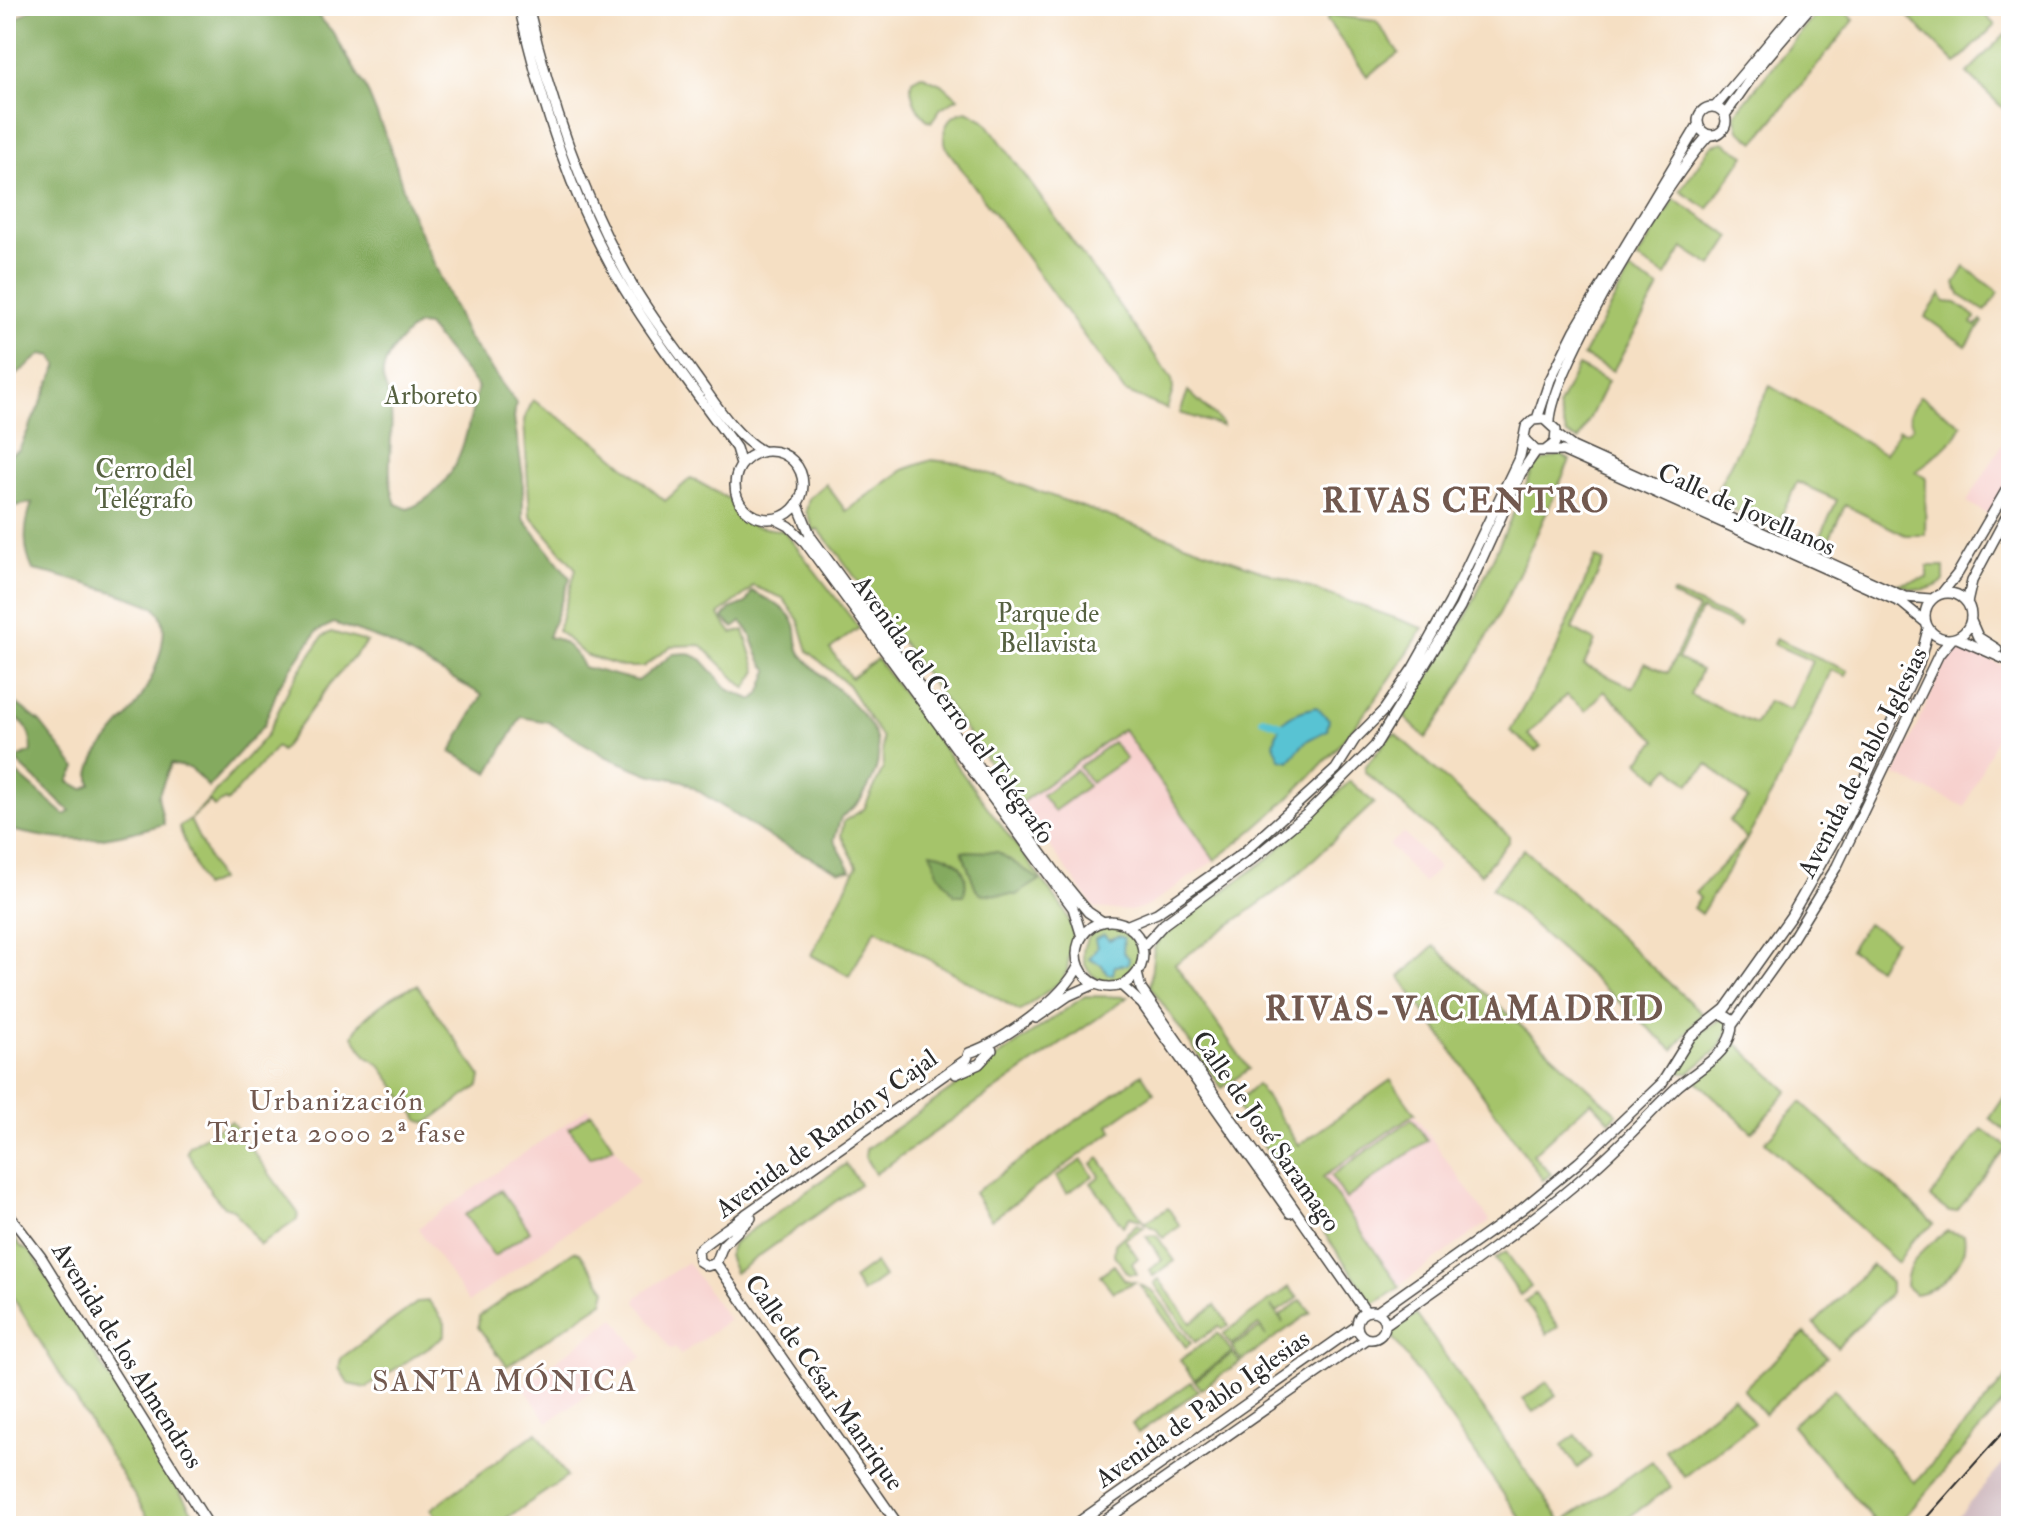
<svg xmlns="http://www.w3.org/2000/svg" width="2017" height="1532" font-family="'IM FELL Double Pica',serif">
  <rect width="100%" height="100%" fill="#fff"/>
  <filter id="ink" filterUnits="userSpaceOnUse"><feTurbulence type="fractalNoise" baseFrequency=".0125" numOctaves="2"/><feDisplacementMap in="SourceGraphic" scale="16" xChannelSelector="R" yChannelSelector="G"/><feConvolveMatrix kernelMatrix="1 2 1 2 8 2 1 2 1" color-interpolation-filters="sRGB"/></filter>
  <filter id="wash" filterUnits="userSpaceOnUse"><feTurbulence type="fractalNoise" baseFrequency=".006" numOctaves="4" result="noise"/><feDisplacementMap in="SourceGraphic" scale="32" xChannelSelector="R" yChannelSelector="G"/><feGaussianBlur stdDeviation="1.8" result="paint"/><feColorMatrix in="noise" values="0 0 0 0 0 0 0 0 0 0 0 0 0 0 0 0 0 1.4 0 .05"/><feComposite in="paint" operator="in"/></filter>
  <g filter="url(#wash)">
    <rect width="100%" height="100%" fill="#f5dfc3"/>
    <!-- built -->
    <path fill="#f7d0cd" d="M2011,430V482L1991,516L1967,502Z
      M1960,647L2003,666L2001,670L2006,672L2011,669V705L1965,807L1895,775L1948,656Z
      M1123,729L1215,860L1148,906L1130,911L1095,908L1019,804Z
      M1403,833L1439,868L1423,883L1389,845Z
      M588,1108L639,1182L469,1302L418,1228Z
      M1414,1114L1490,1221L1400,1285L1324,1177Z
      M687,1262L729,1320L680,1355L675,1347L671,1350L636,1302L637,1297Z
      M615,1318L642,1357L548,1422L522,1385Z"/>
    <!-- industrial -->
    <path fill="#d2bec3" d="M2011,1455V1526H1950L1967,1506Z"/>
    <!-- green -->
    <path fill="#a5c46b" stroke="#68784b" stroke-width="2" d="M1822,6H1840L1854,20L1755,142L1739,130L1735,114Z
      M1898,6H1976L1995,25L1956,64Z
      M1329,15L1376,21L1399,53L1367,76L1327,20Z
      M2005,34L2011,40V116L1967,73Z
      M921,75L943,85L958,98L941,108L931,122C919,116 908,94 912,80Z
      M967,111L984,120L995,134L1172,379L1173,390L1167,409L1125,392L947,149C940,130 947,115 967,111Z
      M1723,142L1745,155L1708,209L1680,191L1712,145Z
      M1674,199L1731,237L1712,266L1683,248L1666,276L1637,259Z
      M1965,267L1999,293L1985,311L1961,296L1955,284Z
      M1630,271L1659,288L1613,371L1583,356Z
      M1941,294L1945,302L1956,303L1976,317L1972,323L1976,326L1981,320L1983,322L1966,346L1925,317Z
      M1578,366L1608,381L1579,440L1567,435L1558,407Z
      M1770,386L1885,454L1899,430L1907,432L1913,427L1909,414L1920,396L1962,425L1954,439L1916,472L1926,478L1925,535H1905L1845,505L1824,550L1816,547L1837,500L1797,482L1775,529L1712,500Z
      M1188,391L1221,422L1222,426L1180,413Z
      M533,400L599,444L665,501L691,478L729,499L738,515L753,526L784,531L859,628L830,649L851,678L877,659L1065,911L1073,931L1067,971L1060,982L1020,1011L876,929L849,976L811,955L857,866L841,835L844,821L864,809L883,769L882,738L848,685L808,651L799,621L783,598L753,586C743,599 730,603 719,615L732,633L744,631L757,671L746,689L701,645L671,646L643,667H623L585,655L558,631L576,569L530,515L524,420Z
      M1560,455L1570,460C1527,556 1487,652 1426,738L1404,717L1469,611L1536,463Z
      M931,460L959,463L1423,628C1367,720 1302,796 1215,860L1123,729L1019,804L839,555L818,529L814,531L806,511L809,498L826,484L846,511L903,470Z
      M1595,558L1604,561L1572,629L1595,641L1584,665L1633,688L1645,663L1668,673L1698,609L1672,596L1673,593L1741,623L1739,627L1701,610L1678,659L1701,670L1690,695L1755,724L1768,701L1790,710L1812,661L1773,644L1776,638L1848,671L1846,676L1831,670C1794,756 1752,836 1701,914L1693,908L1700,898L1695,893L1747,839L1729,821L1748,800L1708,764L1689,784L1670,767L1659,779L1639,761L1657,740L1604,691L1586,711L1566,695L1528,735L1541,746L1536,751L1510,731L1557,648Z
      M1927,566H1944V581C1927,593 1917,591 1898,584L1927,578Z
      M331,632L367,642L330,684L281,751L276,747L227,802L225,800L214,807L210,801L190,820L219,880L203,887L179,827L190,820L267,735L290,686L323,636Z
      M1396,734L1509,836V841L1481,874L1365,772V767L1391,735Z
      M1113,742L1126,759L1091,783L1079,767Z
      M1076,770L1088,786L1054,811L1042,795Z
      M1350,781L1374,803L1288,883L1175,964L1249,1069L1222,1088L1150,986L1154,948L1160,938L1270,857Z
      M1524,849L1702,1013L1673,1050L1492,888Z
      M1867,923L1895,940L1878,968L1850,950Z
      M1083 954a28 28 0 1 1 56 0a28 28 0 1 1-56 0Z
      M1434,946L1617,1114L1610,1121L1591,1101L1533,1154L1551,1174L1543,1180L1400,977Z
      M417,985L481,1077L479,1086L427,1123L420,1121L379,1064L367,1057L353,1036C360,1016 397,992 417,985Z
      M1085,996L1128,997L875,1174L865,1157L866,1149Z
      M1724,1017L1730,1025L1719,1048L1689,1073H1679L1678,1065L1697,1035Z
      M1734,1041L1788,1091L1752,1132L1697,1081L1725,1056Z
      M1142,1074L1154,1093L1109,1125L1113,1131L991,1220L974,1193Z
      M1391,1080L1415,1113L1323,1177L1400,1287L1376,1303L1372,1302L1235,1104L1257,1084L1299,1145Z
      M2011,1087V1135L1990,1118Z
      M1801,1102L1934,1224L1911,1242L1898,1263L1765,1142Z
      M591,1113L614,1147L590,1158L569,1128Z
      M1412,1119L1427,1140L1346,1199L1331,1176Z
      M231,1121L298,1213L297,1220L260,1245L233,1209L223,1206L211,1192L187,1152L189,1146Z
      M1982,1129L2008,1147L1957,1211L1949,1212L1930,1198Z
      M1099,1158L1144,1221L1130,1217L1123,1226L1091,1183L1100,1176L1092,1164Z
      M1082,1160L1093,1176L1067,1193L1056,1177Z
      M846,1164L860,1184L735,1273L728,1256L733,1243Z
      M501,1190L530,1231L494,1256L465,1215Z
      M1168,1208L1180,1226L1163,1238L1156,1229L1144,1223Z
      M6,1224L20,1246L32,1253L201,1526H153L6,1286Z
      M1137,1224L1144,1227L1125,1239L1138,1258L1132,1263L1137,1274H1129L1114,1255L1115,1244Z
      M1947,1231L1964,1235C1969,1262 1941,1290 1915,1294L1906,1286C1905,1262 1929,1244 1947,1231Z
      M1156,1235L1175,1261L1153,1276L1149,1270L1162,1260L1146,1236Z
      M574,1251L580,1253L606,1290L603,1302L507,1366L478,1327L479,1316Z
      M1506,1252L1531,1287L1520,1295L1495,1259Z
      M875,1263L884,1277L862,1293L853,1279Z
      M1114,1265L1125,1280L1135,1282L1113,1292L1100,1275Z
      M1872,1265L1891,1283V1293L1837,1347L1814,1324Z
      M1159,1279L1191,1323L1215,1305L1229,1325L1222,1329L1219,1326L1195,1342L1154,1283Z
      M1139,1284L1154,1292L1191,1343L1186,1347Z
      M1289,1287L1298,1298L1277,1312L1271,1306L1283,1323L1280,1316L1301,1300L1311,1312L1242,1361L1232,1347L1260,1328L1266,1336L1259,1325L1231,1345L1223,1334Z
      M1535,1294L1558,1327L1547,1334L1525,1301Z
      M429,1301L445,1323V1334L441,1339L366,1388L349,1384L339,1368L341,1358L418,1302Z
      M1416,1314L1562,1522L1652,1461L1671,1487L1616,1526H1526L1391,1335V1331Z
      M1218,1333L1232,1352L1194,1380L1180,1360Z
      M1805,1333L1827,1357L1764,1414L1743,1389Z
      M1233,1353L1240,1362L1201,1389L1195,1381Z
      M2011,1372V1394L1897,1526H1866L1873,1519L1792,1425L1834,1389L1915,1483Z
      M1191,1382L1198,1391L1138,1433L1132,1424Z
      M1547,1382L1556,1395L1533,1412L1523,1399Z
      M1733,1397L1754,1423L1684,1477L1665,1450Z
      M537,1432L567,1477L495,1526H442L431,1509Z
      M1576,1435L1592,1457L1577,1468L1562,1445Z"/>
    <!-- forest -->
    <path fill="#84aa5f" stroke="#586a45" stroke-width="2" fill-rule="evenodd" d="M36,6H309L332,31L366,88L391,149L409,208L467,336L516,403L514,418L523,477V518L570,578L548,637C563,638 577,653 583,667L638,681L673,654L688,653L701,659L729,690L753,700L760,694L769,670C753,657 757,636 741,622L734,628L723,618L730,609L746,603L752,591C767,599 789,608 795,625C798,636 795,646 802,655C833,693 899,722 872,780C863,798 858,806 841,817L834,840L851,870L839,871L774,840L683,781L649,774L607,757L548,722L521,717L489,773L451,752L482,695L387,642L334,623L317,631L279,686L264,725L208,787L192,769L171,764L158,796L164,824C95,843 76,845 6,829V764L65,815L70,811L14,759L32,752C31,730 26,722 6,713V695L40,722L76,768L69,781L83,789L91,784C83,759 122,726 136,706C146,691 157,668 161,650C164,635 167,621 156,609C148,600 50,573 33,570C23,549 24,525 32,503L15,506L6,499V456L19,450L58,365L52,356L42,354L6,383V26ZM418,325L427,326L478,387C465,436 461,487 408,509L396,504C382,469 397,433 389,398C387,386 380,382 384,368C387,354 406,332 418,325Z
      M962,851L998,852L1040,880L1016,895L981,894L976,889Z
      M931,852C955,855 971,869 964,895H955L938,873Z"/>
    <!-- water -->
    <path fill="#59c3d3" stroke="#42777f" stroke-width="2" d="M1316,707L1329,719L1327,730L1306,741L1289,761L1280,759L1274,744C1279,717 1292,713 1316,707Z
      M1104,935L1109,940L1118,936L1124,938L1123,952L1129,958L1128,964L1115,966L1113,974H1107L1102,965L1089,959L1097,948L1095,939Z"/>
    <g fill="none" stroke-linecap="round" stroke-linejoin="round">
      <!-- canal -->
      <path stroke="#59c3d3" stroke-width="8" d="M1263,719L1281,725"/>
    </g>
  </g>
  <g filter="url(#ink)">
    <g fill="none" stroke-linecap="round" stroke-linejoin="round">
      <!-- secondary casing -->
      <g stroke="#494642" stroke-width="12">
        <path id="secondary" d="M519,6C541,101 572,203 623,287C657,343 698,395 736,448L741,465
          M528,6C550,100 581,194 629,279C648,313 672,343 694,374C714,401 732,434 762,451
          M1698 121a14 14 0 1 1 28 0a14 14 0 1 1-28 0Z
          M1715,107L1800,6
          M1725,115L1757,69L1811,6
          M1537,419L1550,380L1575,330L1698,125
          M1550,422C1550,372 1671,174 1709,135
          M1557,435L1573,447L1905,597L1931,599
          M1524,439L1536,451H1563L1902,603L1924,621
          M735 485a34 34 0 1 1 68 0a34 34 0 1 1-68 0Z
          M798,505L811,537L1056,873L1088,912L1103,922
          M775,519L789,526L805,542L1073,908L1082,937
          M1925 616a23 23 0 1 1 46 0a23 23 0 1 1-46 0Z
          M1942,593L1958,573L2011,482
          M1967,603L1972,581L2011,508
          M1971,621L1978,637L1997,649
          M1957,638L2011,662
          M1077 954a33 33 0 1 1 66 0a33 33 0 1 1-66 0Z
          M1126,926L1157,913L1243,853L1336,769L1355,739L1384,710L1413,668L1450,602L1520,456L1526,427L1533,420L1544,419L1556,430L1555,443L1546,450
          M1143,947L1164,924L1250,861L1308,813L1375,746L1460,607L1521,473L1536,451
          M1137,973L1141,989L1366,1312
          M1121,985L1142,1004L1290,1213
          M1036,1018L1068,996L1095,984
          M1733,1024L1783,954L1837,866L1939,654L1951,640
          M956,1074L979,1064L992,1050
          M6,1211L41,1257L209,1526
          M716,1263L707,1266L699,1261L698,1251C701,1245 736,1223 746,1214L967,1059L969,1053C1003,1041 1063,999 1079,965
          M716,1263L723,1245L751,1218
          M716,1263L899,1526
          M1357 1325a14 14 0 1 1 28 0a14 14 0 1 1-28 0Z
          M1377,1312L1522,1209L1579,1162L1662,1083L1691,1036L1725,1009L1791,916L1847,818L1919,664L1928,629
          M1386,1324C1457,1275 1528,1226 1593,1169C1622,1144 1648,1115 1676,1088C1696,1069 1735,1054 1732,1020L1721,1013
          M1073,1526L1357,1326
          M1097,1526L1366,1339"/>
      </g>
      <!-- secondary -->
      <use href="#secondary" stroke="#fff" stroke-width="9"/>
      <!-- rail -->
      <path stroke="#2b2b2b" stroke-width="2" d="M1919,1526L2011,1423"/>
    </g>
  </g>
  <g text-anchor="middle" stroke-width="6" stroke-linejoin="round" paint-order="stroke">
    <!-- park labels -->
    <g font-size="26" fill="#566141" stroke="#fff">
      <text x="431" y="404">Arboreto</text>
      <text x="144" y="478">Cerro del<tspan x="144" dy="30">Telégrafo</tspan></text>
      <text x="1048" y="622">Parque de<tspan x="1048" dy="30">Bellavista</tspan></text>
    </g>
    <!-- street labels -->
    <g font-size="26" fill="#2b2b2b" stroke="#fff">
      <text transform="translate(1747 509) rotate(24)" y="9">Calle de Jovellanos</text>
      <text transform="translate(954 709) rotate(54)" y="9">Avenida del Cerro del Telégrafo</text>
      <text transform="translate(1862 762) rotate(-63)" y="9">Avenida de Pablo Iglesias</text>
      <text transform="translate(1267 1131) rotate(55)" y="9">Calle de José Saramago</text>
      <text transform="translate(826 1133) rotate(-36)" y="9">Avenida de Ramón y Cajal</text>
      <text transform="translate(128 1355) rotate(58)" y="9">Avenida de los Almendros</text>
      <text transform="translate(825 1382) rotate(55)" y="9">Calle de César Manrique</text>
      <text transform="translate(1202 1408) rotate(-35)" y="9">Avenida de Pablo Iglesias</text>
    </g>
    <!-- neighbourhood labels -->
    <g font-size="28" letter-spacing="2" fill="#72594f" stroke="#fff">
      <text x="337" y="1110">Urbanización<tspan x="337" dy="32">Tarjeta 2000 2ª fase</tspan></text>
    </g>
    <!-- quarter labels -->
    <g font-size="30" letter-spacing="2" fill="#72594f" stroke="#fff">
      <text x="505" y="1391">SANTA MÓNICA</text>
    </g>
    <!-- district labels -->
    <g font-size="34" font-weight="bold" letter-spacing="2" fill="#72594f" stroke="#fff">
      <text x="1466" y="512">RIVAS CENTRO</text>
      <text x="1465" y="1020">RIVAS-VACIAMADRID</text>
    </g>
  </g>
  <!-- margin -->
  <rect width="2017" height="1532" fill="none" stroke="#fff" stroke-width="32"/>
</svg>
